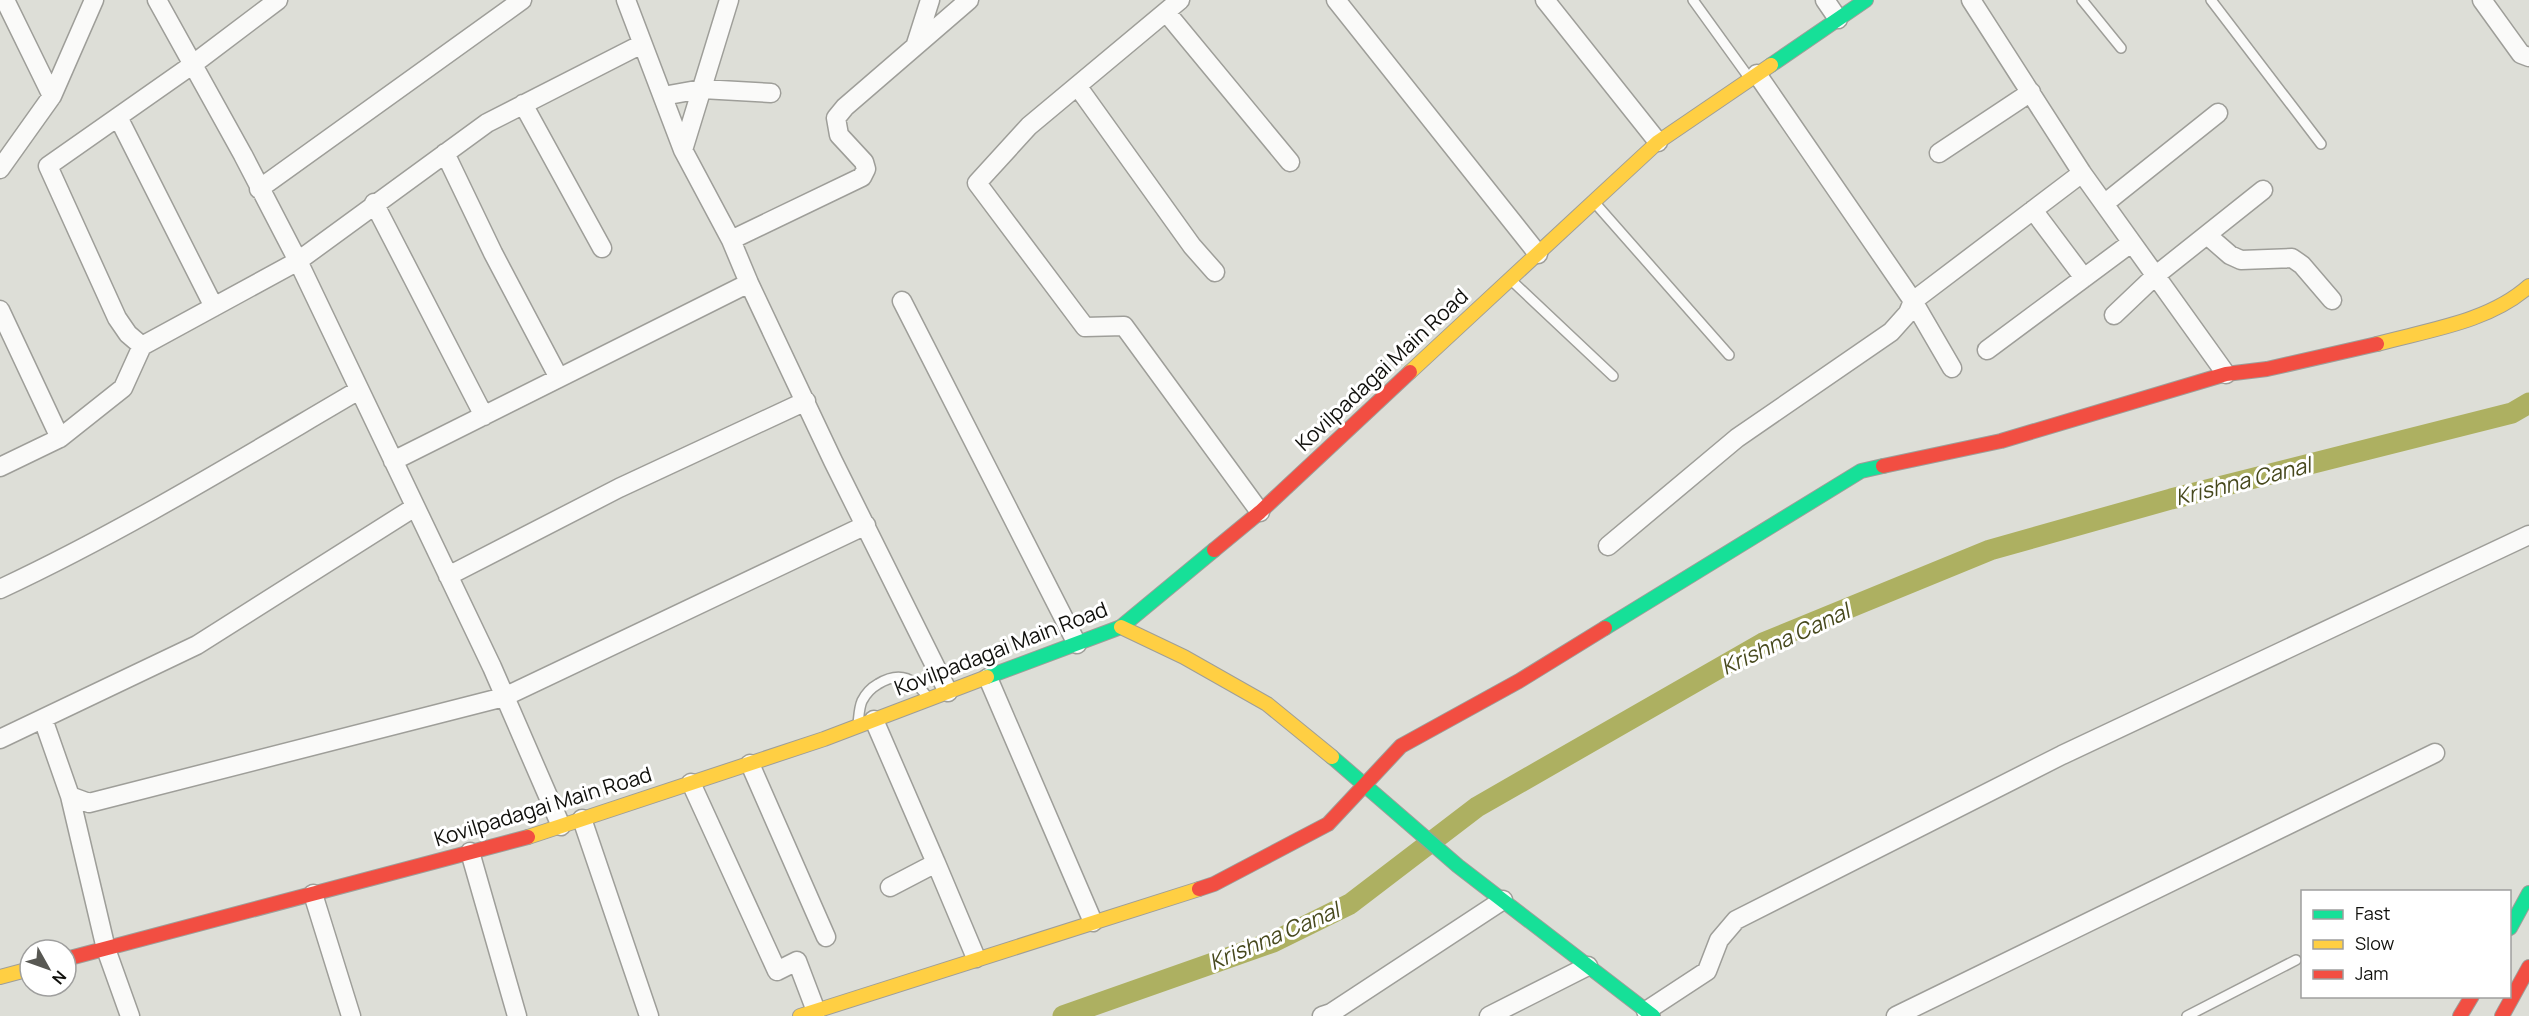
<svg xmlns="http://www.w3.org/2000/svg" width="2529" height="1016" font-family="Manrope,sans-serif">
  <rect width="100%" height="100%" fill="#ddded7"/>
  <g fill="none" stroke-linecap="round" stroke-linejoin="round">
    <!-- canal -->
    <path stroke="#adb061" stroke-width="21" d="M1063,1016L1273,942L1350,904L1477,807L1763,643L1990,550L2171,499L2512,413L2529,403"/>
    <!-- lane casing -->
    <g stroke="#9e9e99" stroke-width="12">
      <path id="lane" d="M1693,0L1750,79
        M2082,0L2121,48
        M2211,0L2321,144
        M1595,203L1729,355
        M1511,280L1613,376
        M858,724C859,716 859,708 862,701C866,693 871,688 878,684C901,670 915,679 929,699
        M2187,1016L2296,960"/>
    </g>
    <!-- street casing -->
    <g stroke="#9e9e99" stroke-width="21">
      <path id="street" d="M5,0L52,96
        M157,0L243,155L298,261L492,667L561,826
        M278,0L192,65L48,166L117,318L128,334L142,346L298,261L487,123L642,44
        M626,0L683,150L731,240L749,283L833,461L948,692
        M1180,0L1029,126L977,183L1085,327L1124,326L1260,512
        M1336,0L1538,254
        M1545,0L1658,142
        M1825,0L1838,19
        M1971,0L2082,173L2226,374
        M2482,0L2521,54L2529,57
        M1166,12L1290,162
        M916,44L930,0
        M1757,74L1913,301L1952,368
        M1078,87L1192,246L1215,272
        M663,96L702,89L771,93
        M523,104L602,248
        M118,117L214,307
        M683,150L729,0
        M445,153L493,253L559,378
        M1939,153L2031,92
        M0,169L52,96L94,0
        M259,189L522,0
        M374,203L484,416
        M2104,204L2218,113
        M2033,210L2084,278
        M2207,235L2230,255L2241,260L2292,258L2302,265L2332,300
        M731,240L862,177L866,169L864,162L839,135L836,118L845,107L969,0
        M902,301L1077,644
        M0,310L60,438
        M2114,315L2155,276L2263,190
        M1987,350L2131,243
        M393,461L749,283
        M0,467L60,438L123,388L142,346
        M1608,546L1737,438L1891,332L1908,313L1913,301L2082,173
        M448,576L619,488L806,401
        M0,589C124,531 241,459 359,390
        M988,678L1093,922
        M43,719L70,796L89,803L504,697L866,525
        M874,720L936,863L890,887
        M0,739L197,645L415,507
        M750,764L826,937
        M691,783L777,971L797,961L816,1011
        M70,796L106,949L130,1016
        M582,819L649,1016
        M470,852L517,1016
        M936,863L976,958
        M313,894L351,1016
        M1646,1011L1707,971L1719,940L1736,920L2062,755L2529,535
        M1322,1016L1331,1013L1503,900
        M1489,1016L1588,966
        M1896,1016L2435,753"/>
    </g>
    <!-- fast casing -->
    <g stroke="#9e9e99" stroke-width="16">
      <path id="fast" d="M1771,65L1866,0
        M1605,628L1861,471L1883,466
        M987,677L1121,627L1214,550
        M1332,757L1458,866L1653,1016
        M2510,928L2529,893"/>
    </g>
    <!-- slow casing -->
    <g stroke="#9e9e99" stroke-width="16">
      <path id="slow" d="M2377,344C2428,330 2489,322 2529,286
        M1410,372L1658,142L1771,65
        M1121,627L1184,657L1267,704L1332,757
        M528,837L824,739L987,677
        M0,977L30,969
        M800,1016L1199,889"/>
    </g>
    <!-- jam casing -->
    <g stroke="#9e9e99" stroke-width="16">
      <path id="jam" d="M1883,466L2001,441L2226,374L2267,369L2377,344
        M1214,550L1260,512L1410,372
        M1199,889L1214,884L1328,824L1401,746L1519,681L1605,628
        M66,959L528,837
        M2460,1016L2472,996
        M2502,1016L2529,967"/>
    </g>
    <!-- lane -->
    <use href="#lane" stroke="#fafaf9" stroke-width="9"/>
    <!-- street -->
    <use href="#street" stroke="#fafaf9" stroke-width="18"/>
    <!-- fast -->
    <use href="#fast" stroke="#16e098" stroke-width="14"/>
    <!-- slow -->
    <use href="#slow" stroke="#ffcf43" stroke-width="14"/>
    <!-- jam -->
    <use href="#jam" stroke="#f24e42" stroke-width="14"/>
  </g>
  <g text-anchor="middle" stroke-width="6" stroke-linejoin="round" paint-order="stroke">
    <!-- street labels -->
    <g font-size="21" fill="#10100c" stroke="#fff">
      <text transform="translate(1382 370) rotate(-43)" y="7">Kovilpadagai Main Road</text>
      <text transform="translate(1001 649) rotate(-21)" y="7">Kovilpadagai Main Road</text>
      <text transform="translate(543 807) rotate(-17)" y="7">Kovilpadagai Main Road</text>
    </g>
    <!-- water labels -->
    <g font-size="22" font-style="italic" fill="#47491d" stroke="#fff">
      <text transform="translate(2243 481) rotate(-14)" y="8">Krishna Canal</text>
      <text transform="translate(1785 639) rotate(-25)" y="8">Krishna Canal</text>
      <text transform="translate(1274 936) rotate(-23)" y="8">Krishna Canal</text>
    </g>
  </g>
  <!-- legend -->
  <rect x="2301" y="890" width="210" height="108" fill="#ffffff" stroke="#9f9f9e" stroke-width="1.5"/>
  <rect x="2313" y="910" width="30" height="9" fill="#16e098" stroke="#9f9f9e" stroke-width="1.5"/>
  <text x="2355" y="920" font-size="18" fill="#10100c">Fast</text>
  <rect x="2313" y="940" width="30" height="9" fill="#ffcf43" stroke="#9f9f9e" stroke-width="1.5"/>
  <text x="2355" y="950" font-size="18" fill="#10100c">Slow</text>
  <rect x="2313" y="970" width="30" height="9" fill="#f24e42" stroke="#9f9f9e" stroke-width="1.5"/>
  <text x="2355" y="980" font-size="18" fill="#10100c">Jam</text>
  <!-- north arrow -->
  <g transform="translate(48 968) rotate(130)"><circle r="28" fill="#ffffff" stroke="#9f9f9e" stroke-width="1.5"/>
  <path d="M0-4.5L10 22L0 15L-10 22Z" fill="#585853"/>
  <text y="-9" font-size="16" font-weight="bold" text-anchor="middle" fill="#10100c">N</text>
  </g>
</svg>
